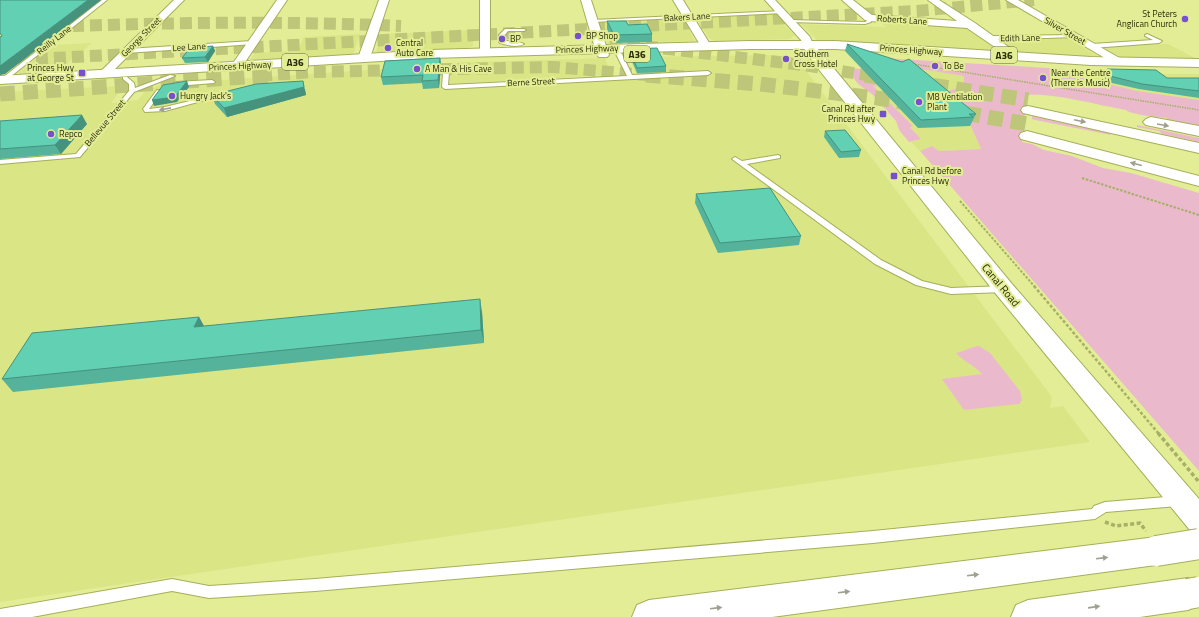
<svg xmlns="http://www.w3.org/2000/svg" width="1199" height="617" font-family="'Titillium Web',sans-serif">
  <rect width="100%" height="100%" fill="#e3ed96"/>
  <!-- built -->
  <path fill="#dae585" d="M774,14L794,35L790,39L715,41L710,39L696,19L700,17Z
    M682,18L695,41L608,44L600,22Z
    M880,22L963,27L971,29L1000,50L999,51L817,40L801,24L886,27Z
    M473,30V46L468,48L376,52L382,34Z
    M360,34L353,54L250,60L255,53L298,51L304,37Z
    M1067,38L1101,58L1019,53L1001,40L1022,41Z
    M92,43L58,72L15,75L53,45Z
    M1168,44L1197,59H1126L1118,56L1104,49L1105,46Z
    M774,55L791,57L798,60L1052,397L1050,408L1063,406L1090,442L0,602V92L121,86L123,87L111,103L138,100L145,91L164,84L383,69L444,63L442,89L710,75L707,70L636,74L629,57Z
    M605,58L611,75L449,84L450,63Z
    M860,68L920,69L964,76V86L949,91L965,113L981,149L939,151L932,146L920,151L911,142L921,139L910,126H913L873,86L876,85Z
    M1064,69L1149,74H1199V100L1137,91L1068,74Z"/>
  <!-- green -->
  <path fill="#eabacc" d="M867,57L1064,69L1068,74L1137,91L1199,100V126L1167,120V118C1159,117 1131,115 1126,110C1097,105 1055,93 1027,95L1022,142L1032,144L1044,150L1072,156L1103,168L1131,173L1199,193V471L920,151L932,146L939,151L981,149L965,113L948,91L964,86V76L920,69Z
    M846,68L861,69L877,86H873L913,126L910,127L921,139L909,142L899,130L896,121L872,94L858,84Z
    M1032,116L1109,133L1111,135L1035,120L1032,119Z
    M1137,125L1199,138V142L1162,134L1159,131L1137,127Z
    M979,346L990,353L1020,391L1022,400L1019,404L964,410L942,379L982,374C974,365 964,362 956,353C965,351 970,347 979,346Z"/>
  <g fill="none" stroke-linecap="round" stroke-linejoin="round">
    <!-- highway-tunnel-far1 -->
    <path stroke="#bec679" stroke-width="12" stroke-dasharray="12 6" stroke-linecap="butt" d="M0,29C134,23 267,20 401,26
      M592,40L803,65L872,76
      M0,61L917,11L1034,0
      M260,76L312,72L553,67L658,76"/>
    <!-- highway-tunnel -->
    <path stroke="#bec679" stroke-width="15" stroke-dasharray="15 8" stroke-linecap="butt" d="M646,75L760,84L884,99L1028,124
      M865,75L1028,100
      M0,94L274,75"/>
    <!-- lane casing -->
    <g stroke="#a6ae59" stroke-width="2">
      <path id="lane" d="M102,0H107L5,81H1V79Z
        M782,11L784,13L593,22L591,21L593,20Z
        M867,17H871V22L865,24L789,22L787,21L789,20L865,22L867,21Z
        M505,29H524L526,30L524,31H508L503,37H499V35Z
        M1147,34L1162,41L1159,43L1092,48L1089,46L1092,44L1153,40L1145,36V35Z
        M1074,35L1076,36V37L989,40L986,38L989,36Z
        M502,40C509,42 518,41 524,44C517,48 507,45 500,43L499,42Z
        M252,41L255,43L254,44L127,53L124,51L127,49Z
        M619,52L622,54L632,75L708,71L711,73L708,75L445,89L442,87L443,73L446,71L449,73L448,85L627,76L616,54Z
        M170,75L175,76L134,92L80,157L0,164V160L76,154L129,91V84L123,79V77H127L134,83L135,88Z
        M212,80L215,82L214,83L176,86L173,84L176,82Z
        M157,90L162,91L149,109L165,107L202,98L205,100L165,111L145,112L143,109Z
        M778,155L780,156V158L747,164L881,260L922,281L951,288L1004,286L1008,289L1004,292L951,294L916,285L875,264L732,159L735,157L742,161Z
        M1178,496L1182,497L1184,501L1182,505L1178,506L1106,512L1095,519L873,543L315,591L209,598L172,591L32,617H0V609L172,579L209,586L315,579L873,531L1092,509L1094,506L1105,502Z"/>
    </g>
    <!-- street casing -->
    <g stroke="#a6ae59" stroke-width="2">
      <path id="street" d="M174,0H184L108,76H100L98,74L100,72Z
        M277,0H287L241,68H233L231,66Z
        M379,0H389L370,58L368,60H360L358,58Z
        M480,0H490V52L485,55L480,52Z
        M581,0H591L609,55L607,57H599L597,55Z
        M673,0H683L711,46L710,48H702Z
        M765,0H775L810,37L813,45L812,47H804L801,40Z
        M842,0H853L872,15L957,21L928,0H939L975,23L1021,56L1015,59L1011,58L967,28L869,21L865,20Z
        M1006,0H1018L1123,60L1125,62L1123,64H1115Z"/>
    </g>
    <!-- secondary casing -->
    <g stroke="#a6ae59" stroke-width="2">
      <path id="secondary" d="M808,41L812,42L1012,284L1199,499V533L1189,529L996,294L813,62L802,45L804,42Z"/>
    </g>
    <!-- highway casing -->
    <g stroke="#a6ae59" stroke-width="2">
      <path id="highway" d="M750,41H835L1091,57L1199,59V67L1091,65L835,49H750L430,58L0,84V76L430,50Z
        M1028,106L1199,143V153L1023,113L1021,110L1023,107Z
        M1151,117L1199,126V136L1146,125L1143,122L1146,119Z
        M1027,131L1199,176V186L1021,139L1019,136L1021,133Z
        M1156,537L1167,541L1171,551L1167,561L1156,565L772,617H632L637,605L649,600Z
        M1188,578L1199,583V605L1188,610L1140,617H1011L1016,605L1028,600Z"/>
    </g>
    <!-- path-far3 -->
    <path stroke="#a7af68" stroke-width="1.5" stroke-dasharray="1.5 1" stroke-linecap="butt" d="M913,64L1199,110"/>
    <!-- path-far2 -->
    <path stroke="#a7af68" stroke-width="2" stroke-dasharray="2.5 1.5" stroke-linecap="butt" d="M1082,178L1199,215
      M960,201L1035,287"/>
    <!-- path-far1 -->
    <path stroke="#a7af68" stroke-width="2.5" stroke-dasharray="3 2" stroke-linecap="butt" d="M1034,286L1159,434"/>
    <!-- path -->
    <path stroke="#a7af68" stroke-width="3.5" stroke-dasharray="4 2.5" stroke-linecap="butt" d="M1158,433L1199,482
      M1105,522L1116,526L1140,523L1146,531"/>
    <!-- lane -->
    <use href="#lane" fill="#fff" fill-rule="evenodd"/>
    <!-- street -->
    <use href="#street" fill="#fff" fill-rule="evenodd"/>
    <!-- secondary -->
    <use href="#secondary" fill="#fff" fill-rule="evenodd"/>
    <!-- highway -->
    <use href="#highway" fill="#fff" fill-rule="evenodd"/>
    <!-- highway-bridge casing -->
    <g stroke="#a6ae59" stroke-width="32" stroke-linecap="butt">
      <path id="highway-bridge" d="M1156,551L1199,544
        M1188,594L1199,592"/>
    </g>
    <!-- highway-bridge -->
    <use href="#highway-bridge" stroke="#fff" stroke-width="30"/>
  </g>
  <!-- wall -->
  <path fill="#54b39a" d="M607,21L628,25L652,34V42L614,43L607,29Z
    M847,44L976,114L970,126L918,128L845,51Z
    M213,46L215,51L208,62L185,63L182,58Z
    M629,49L666,66V72L637,73L629,54Z
    M440,58L441,65L439,88L423,89L422,83L383,85L381,77Z
    M1107,69L1167,78H1199V98L1139,89L1103,81L1104,75Z
    M305,89L306,95L227,117L215,104L212,95Z
    M0,121L87,124L61,154L0,159Z
    M825,131L861,150L859,157L839,158L824,137Z
    M696,194L801,236L799,245L718,253L695,203Z
    M482,312L484,343L13,392L2,379L199,317L204,326Z"/>
  <!-- shaded-wall -->
  <path fill="#45927d" d="M88,0H101L5,74L0,75V66Z
    M213,46L215,51L208,62L205,57Z
    M440,58L441,65L439,88L438,80Z
    M187,81L189,87L177,102L154,106L152,100Z
    M303,81L306,95L227,117L224,108Z
    M82,115L87,124L61,154L55,145Z
    M480,299L482,312L484,343L481,330Z
    M199,317L206,330L194,327Z"/>
  <!-- building -->
  <path fill="#62d0b3" stroke="#45927d" d="M0,0H88L0,66V37L2,36L0,33Z
    M607,21H626L628,25L647,24L652,34L614,35Z
    M847,44L902,62L909,59L976,114H969L973,117L921,120Z
    M213,46L205,57L182,58L190,48Z
    M657,48L666,66L637,68L629,49Z
    M440,58L438,80L422,81L423,75L381,77L385,61Z
    M1107,69L1156,70L1167,78H1199V91L1142,84L1106,75Z
    M187,81L175,97L152,100L163,85Z
    M303,81L304,87L224,108L212,95L256,84Z
    M82,115L55,145L0,149V121Z
    M845,130L861,150L841,152L825,131Z
    M770,188L801,236L720,243L696,194Z
    M480,299L481,330L2,379L32,333L199,317L194,327Z"/>
  <!-- one-way arrows -->
  <defs><path id="oneway-solid" d="M-6-.8H1V-3.2L6.5 0L1 3.2V.8H-6Z"/></defs>
  <g fill="#9fa08f">
    <use href="#oneway-solid" transform="translate(165 109) rotate(169)"/>
    <use href="#oneway-solid" transform="translate(1080 121) rotate(12)"/>
    <use href="#oneway-solid" transform="translate(1163 125) rotate(10)"/>
    <use href="#oneway-solid" transform="translate(1136 164) rotate(-165)"/>
    <use href="#oneway-solid" transform="translate(1102 558) rotate(-7)"/>
    <use href="#oneway-solid" transform="translate(973 575) rotate(-7)"/>
    <use href="#oneway-solid" transform="translate(844 592) rotate(-7)"/>
    <use href="#oneway-solid" transform="translate(1094 607) rotate(-8)"/>
    <use href="#oneway-solid" transform="translate(716 608) rotate(-7)"/>
  </g>
  <!-- markers -->
  <g fill="#7751cb" stroke="#e3ed96" stroke-width="1.5">
    <circle cx="1185" cy="19" r="4"/>
    <circle cx="578" cy="36" r="4"/>
    <circle cx="502" cy="39" r="4"/>
    <circle cx="388" cy="48" r="4"/>
    <circle cx="786" cy="59" r="4"/>
    <circle cx="935" cy="66" r="4"/>
    <circle cx="417" cy="69" r="4"/>
    <rect x="78" y="69" width="8" height="8" rx="2"/>
    <circle cx="1043" cy="78" r="4"/>
    <circle cx="172" cy="96" r="4"/>
    <circle cx="919" cy="102" r="4"/>
    <rect x="879" y="110" width="8" height="8" rx="2"/>
    <circle cx="51" cy="134" r="4"/>
    <rect x="890" y="172" width="8" height="8" rx="2"/>
  </g>
  <g text-anchor="middle" stroke-width="4" stroke-linejoin="round" paint-order="stroke">
    <!-- far-poi labels -->
    <g font-size="9" fill="#292c07" stroke="#e3ed96" text-anchor="start">
      <text x="1177" y="17" text-anchor="end">St Peters<tspan x="1177" dy="10">Anglican Church</tspan></text>
      <text x="586" y="39">BP Shop</text>
      <text x="510" y="42">BP</text>
      <text x="396" y="46">Central<tspan x="396" dy="10">Auto Care</tspan></text>
      <text x="794" y="57">Southern<tspan x="794" dy="10">Cross Hotel</tspan></text>
      <text x="943" y="69">To Be</text>
      <text x="74" y="71" text-anchor="end">Princes Hwy<tspan x="74" dy="10">at George St</tspan></text>
      <text x="425" y="72">A Man &amp; His Cave</text>
      <text x="1051" y="76">Near the Centre<tspan x="1051" dy="10">(There is Music)</tspan></text>
      <text x="180" y="99">Hungry Jack's</text>
      <text x="927" y="100">M8 Ventilation<tspan x="927" dy="10">Plant</tspan></text>
      <text x="875" y="112" text-anchor="end">Canal Rd after<tspan x="875" dy="10">Princes Hwy</tspan></text>
      <text x="59" y="137">Repco</text>
      <text x="902" y="174">Canal Rd before<tspan x="902" dy="10">Princes Hwy</tspan></text>
    </g>
    <!-- far-street labels -->
    <g font-size="9" fill="#292c07" stroke="#e3ed96">
      <text transform="translate(687 17) rotate(-3)" y="3">Bakers Lane</text>
      <text transform="translate(902 20) rotate(4)" y="3">Roberts Lane</text>
      <text transform="translate(1065 31) rotate(30)" y="3">Silver Street</text>
      <text transform="translate(141 37) rotate(-45)" y="3">George Street</text>
      <text transform="translate(1020 38) rotate(-1)" y="3">Edith Lane</text>
      <text transform="translate(54 40) rotate(-38)" y="3">Reilly Lane</text>
      <text transform="translate(189 47) rotate(-4)" y="3">Lee Lane</text>
      <text transform="translate(587 49) rotate(-2)" y="3">Princes Highway</text>
      <text transform="translate(911 50) rotate(4)" y="3">Princes Highway</text>
      <text transform="translate(240 66) rotate(-3)" y="3">Princes Highway</text>
      <text transform="translate(531 82) rotate(-3)" y="3">Berne Street</text>
      <text transform="translate(105 123) rotate(-50)" y="3">Bellevue Street</text>
    </g>
    <!-- shield labels -->
    <g fill="#e3ed96" stroke="#616632" stroke-width="1">
      <rect x="624" y="46" width="26" height="16" rx="3"/>
      <rect x="991" y="47" width="26" height="16" rx="3"/>
      <rect x="282" y="54" width="26" height="16" rx="3"/>
    </g>
    <g font-size="10" font-weight="bold" fill="#292c07">
      <text x="637" y="58">A36</text>
      <text x="1004" y="59">A36</text>
      <text x="295" y="66">A36</text>
    </g>
    <!-- street labels -->
    <g font-size="11" fill="#292c07" stroke="#e3ed96">
      <text transform="translate(1001 285) rotate(50)" y="4">Canal Road</text>
    </g>
  </g>
</svg>
